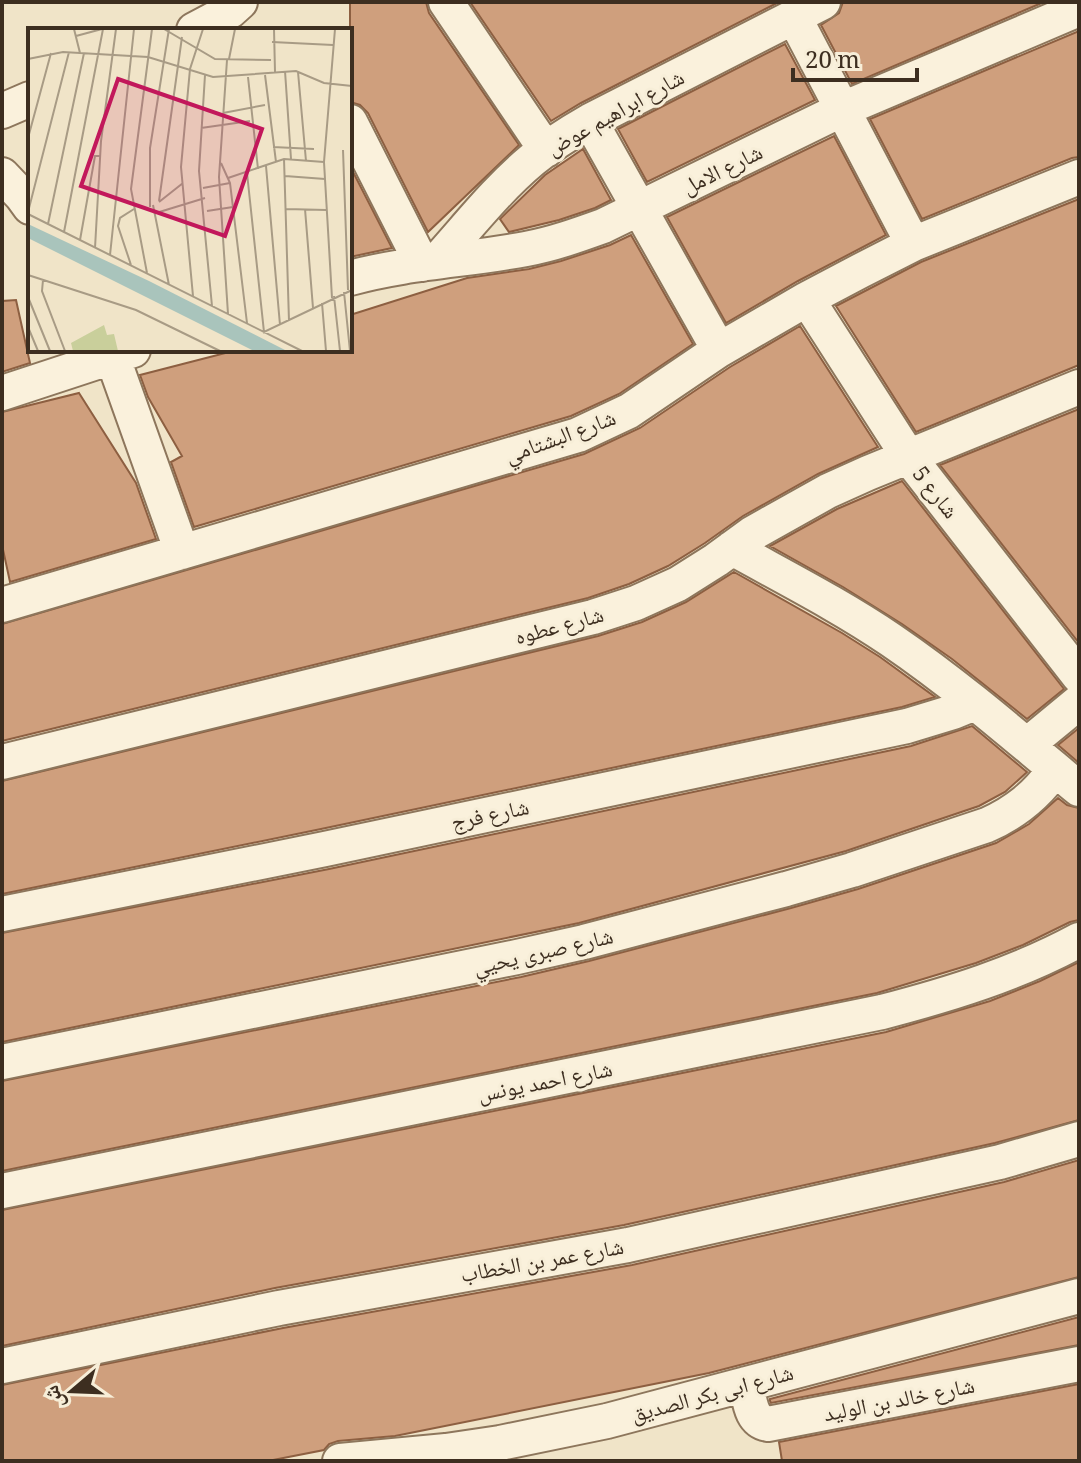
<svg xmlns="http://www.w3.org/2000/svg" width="1081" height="1463" font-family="Georgia,'Noto Naskh Arabic',serif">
  <rect width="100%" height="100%" fill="#f0e4c8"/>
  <!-- building -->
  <path fill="#cf9f7d" stroke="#8d5f41" stroke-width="2" d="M350,2H426L429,13L519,145L428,232L368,113L360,105L350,102Z
    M470,2H779L581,103L551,121Z
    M843,2H1044L852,84L821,25L839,13Z
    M1079,31V157L1072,158L922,219L870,119Z
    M785,44L815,100L647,182L618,129Z
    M834,136L886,235L798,281L726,323L667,217Z
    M583,149L611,200L595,208L559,220L509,232L500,219L545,175Z
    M350,166L392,248L350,257Z
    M1079,199V365L916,432L836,306L921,262Z
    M631,235L693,344L619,394L571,416L194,527L171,462L182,456L148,397L140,375L237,350H350V315L467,278L529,269L561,261L610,245Z
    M16,300L30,363L2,372V301Z
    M800,326L878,447L818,474L743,516L705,543L668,566L629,584L588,598L2,741V624L584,454L640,428L730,367Z
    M79,393L136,483L156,539L10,582L2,545V412Z
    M1079,409V643L940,465Z
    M902,481L1064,689L1027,719L952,659L902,624L843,587L770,546L837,509Z
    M734,572L842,633L880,657L935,697L902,707L321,829L2,894V781L598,636L642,622L686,602Z
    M972,726L1027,772L1026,773L1005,792L979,806L846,851L579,923L2,1042V933L329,869L911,746Z
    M1079,728V763L1058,745Z
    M1058,798L1067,805L1079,808V920L1070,922L1023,945L976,963L877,993L2,1171V1081L521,977L589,961L791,908L858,889L996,843L1029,824Z
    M1079,962V1120L995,1143L624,1225L275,1288L2,1346V1210L886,1032L990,1001L1040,981Z
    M1079,1160V1277L709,1373L395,1436L338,1441L329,1444L324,1450L268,1461H2V1385L283,1328L632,1265L1004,1182Z
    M1079,1317V1345L771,1403L770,1401V1399Z
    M1079,1384V1461H782L779,1442Z"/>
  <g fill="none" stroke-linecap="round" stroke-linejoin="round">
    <!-- street casing -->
    <g stroke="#8d765c" stroke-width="38">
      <path id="street" d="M446,2L546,150
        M794,17L913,244
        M194,30L230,11L240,2
        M2,111L30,99
        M590,121L719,350
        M350,122L422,264
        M2,175L22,196L30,207
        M436,262C467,228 496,190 532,160C550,145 569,133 590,121L823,2
        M350,278C408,262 468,260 526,249C553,244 578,235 603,226L843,109L1079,9
        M807,299L908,456L1079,676
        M110,350L182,552
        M2,393L133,350
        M732,548C786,578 841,606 891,640C957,685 1018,738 1079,789
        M2,605L578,435L629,411L719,350L807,299L860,271L913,244L1079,177
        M1027,745L1079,702
        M2,762L593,617L636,603L678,584L716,560L753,533L828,491L868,473L1079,387
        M2,914L325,849L907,726L953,712L975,703
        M2,1062L517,957L584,942L786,889L852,870L987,825C1016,812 1037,795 1055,769
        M2,1191L882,1012C951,994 1016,974 1079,940
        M2,1366L279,1308L628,1245L1000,1162L1079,1139
        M746,1384C750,1400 750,1421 768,1424L1079,1364
        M340,1461L446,1451L500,1443L607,1421L1079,1296"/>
    </g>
    <!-- street -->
    <use href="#street" stroke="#faf1dc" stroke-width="34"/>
  </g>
  <g text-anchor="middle" stroke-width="6" stroke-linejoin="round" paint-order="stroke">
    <!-- street labels -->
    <g font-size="22" fill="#3d2e20" stroke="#f7eed8">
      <text transform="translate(615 112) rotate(-29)" y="8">شارع ابراهيم عوض</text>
      <text transform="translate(722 169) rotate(-26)" y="8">شارع الامل</text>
      <text transform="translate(560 436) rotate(-20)" y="8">شارع البشتامي</text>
      <text transform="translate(936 492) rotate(52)" y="8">شارع 5</text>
      <text transform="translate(559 625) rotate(-15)" y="8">شارع عطوه</text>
      <text transform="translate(490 814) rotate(-12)" y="8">شارع فرج</text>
      <text transform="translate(543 951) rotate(-13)" y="8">شارع صبرى يحيي</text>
      <text transform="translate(545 1081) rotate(-11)" y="8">شارع احمد يونس</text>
      <text transform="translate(542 1260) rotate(-10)" y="8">شارع عمر بن الخطاب</text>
      <text transform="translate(712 1393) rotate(-15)" y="8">شارع ابى بكر الصديق</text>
      <text transform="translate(899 1399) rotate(-11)" y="8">شارع خالد بن الوليد</text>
    </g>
  </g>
  <!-- overview -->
  <g transform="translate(28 28)">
    <rect width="324" height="324" fill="#f0e4c8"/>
    <path d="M76,297L79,307L86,306L90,323H45L43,315Z" fill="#c9cf9b"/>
    <path d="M0,196L121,253L259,323H226L0,210Z" fill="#a9c4bc"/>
    <path fill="none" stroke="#a89b85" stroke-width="2" d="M46,1L52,25M136,1L187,31L243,32M246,1L247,44M48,8L74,1M244,14L305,17M0,31L35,24L120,29L185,49L268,43L296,55L324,58M201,31L207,1M199,32L191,149L200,286M257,43L263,131M270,44L278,133M177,47L171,143L184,278M237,47L248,134M220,49L230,141M195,85L237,77M173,100L222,93M0,110L23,25M245,119L286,121M315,122L320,262M256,131L261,293M193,135L202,155L219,295M238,138L252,297M219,145L236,304L324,262M257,148L297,151M200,150L256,131L296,134M175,160L202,155M131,173L154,9M131,174L155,155M125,177L141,257M122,179V120L141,1M258,181L298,182M277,181L285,280M179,183L205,179M0,184L41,24M128,185L177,170M0,186L274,323M20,196L56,25M36,204L75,1M52,212L67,128H72M67,220L73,113L88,1M82,227L106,1M103,237L90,198L92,190L106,181M119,245L103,161L124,1M0,247L108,282L192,323M15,252L14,263L37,323M316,264L322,323M165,268L153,139L162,41L175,1M306,268L312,323M0,269L22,323M304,270L296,134L307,1M294,275L298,323M0,299L10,323"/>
    <path fill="#c2185b" fill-opacity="0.15" stroke="#c2185b" stroke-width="4" d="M90,51L234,101L197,208L53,158Z"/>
    <rect width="324" height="324" fill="none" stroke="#3d2e20" stroke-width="4"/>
  </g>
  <!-- border -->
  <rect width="1081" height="1463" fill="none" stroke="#3d2e20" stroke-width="8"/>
  <!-- north arrow -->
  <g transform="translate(72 1391) rotate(251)" stroke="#f7eed8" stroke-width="6" paint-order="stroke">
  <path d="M0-6L14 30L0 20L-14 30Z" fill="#3d2e20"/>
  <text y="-12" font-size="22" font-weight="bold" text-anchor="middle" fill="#3d2e20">ش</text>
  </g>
  <!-- scale -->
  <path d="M793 68v12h124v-12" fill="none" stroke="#3d2e20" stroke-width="4"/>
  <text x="805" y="68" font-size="24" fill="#3d2e20" stroke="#f7eed8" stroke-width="6" paint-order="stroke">20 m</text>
</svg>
